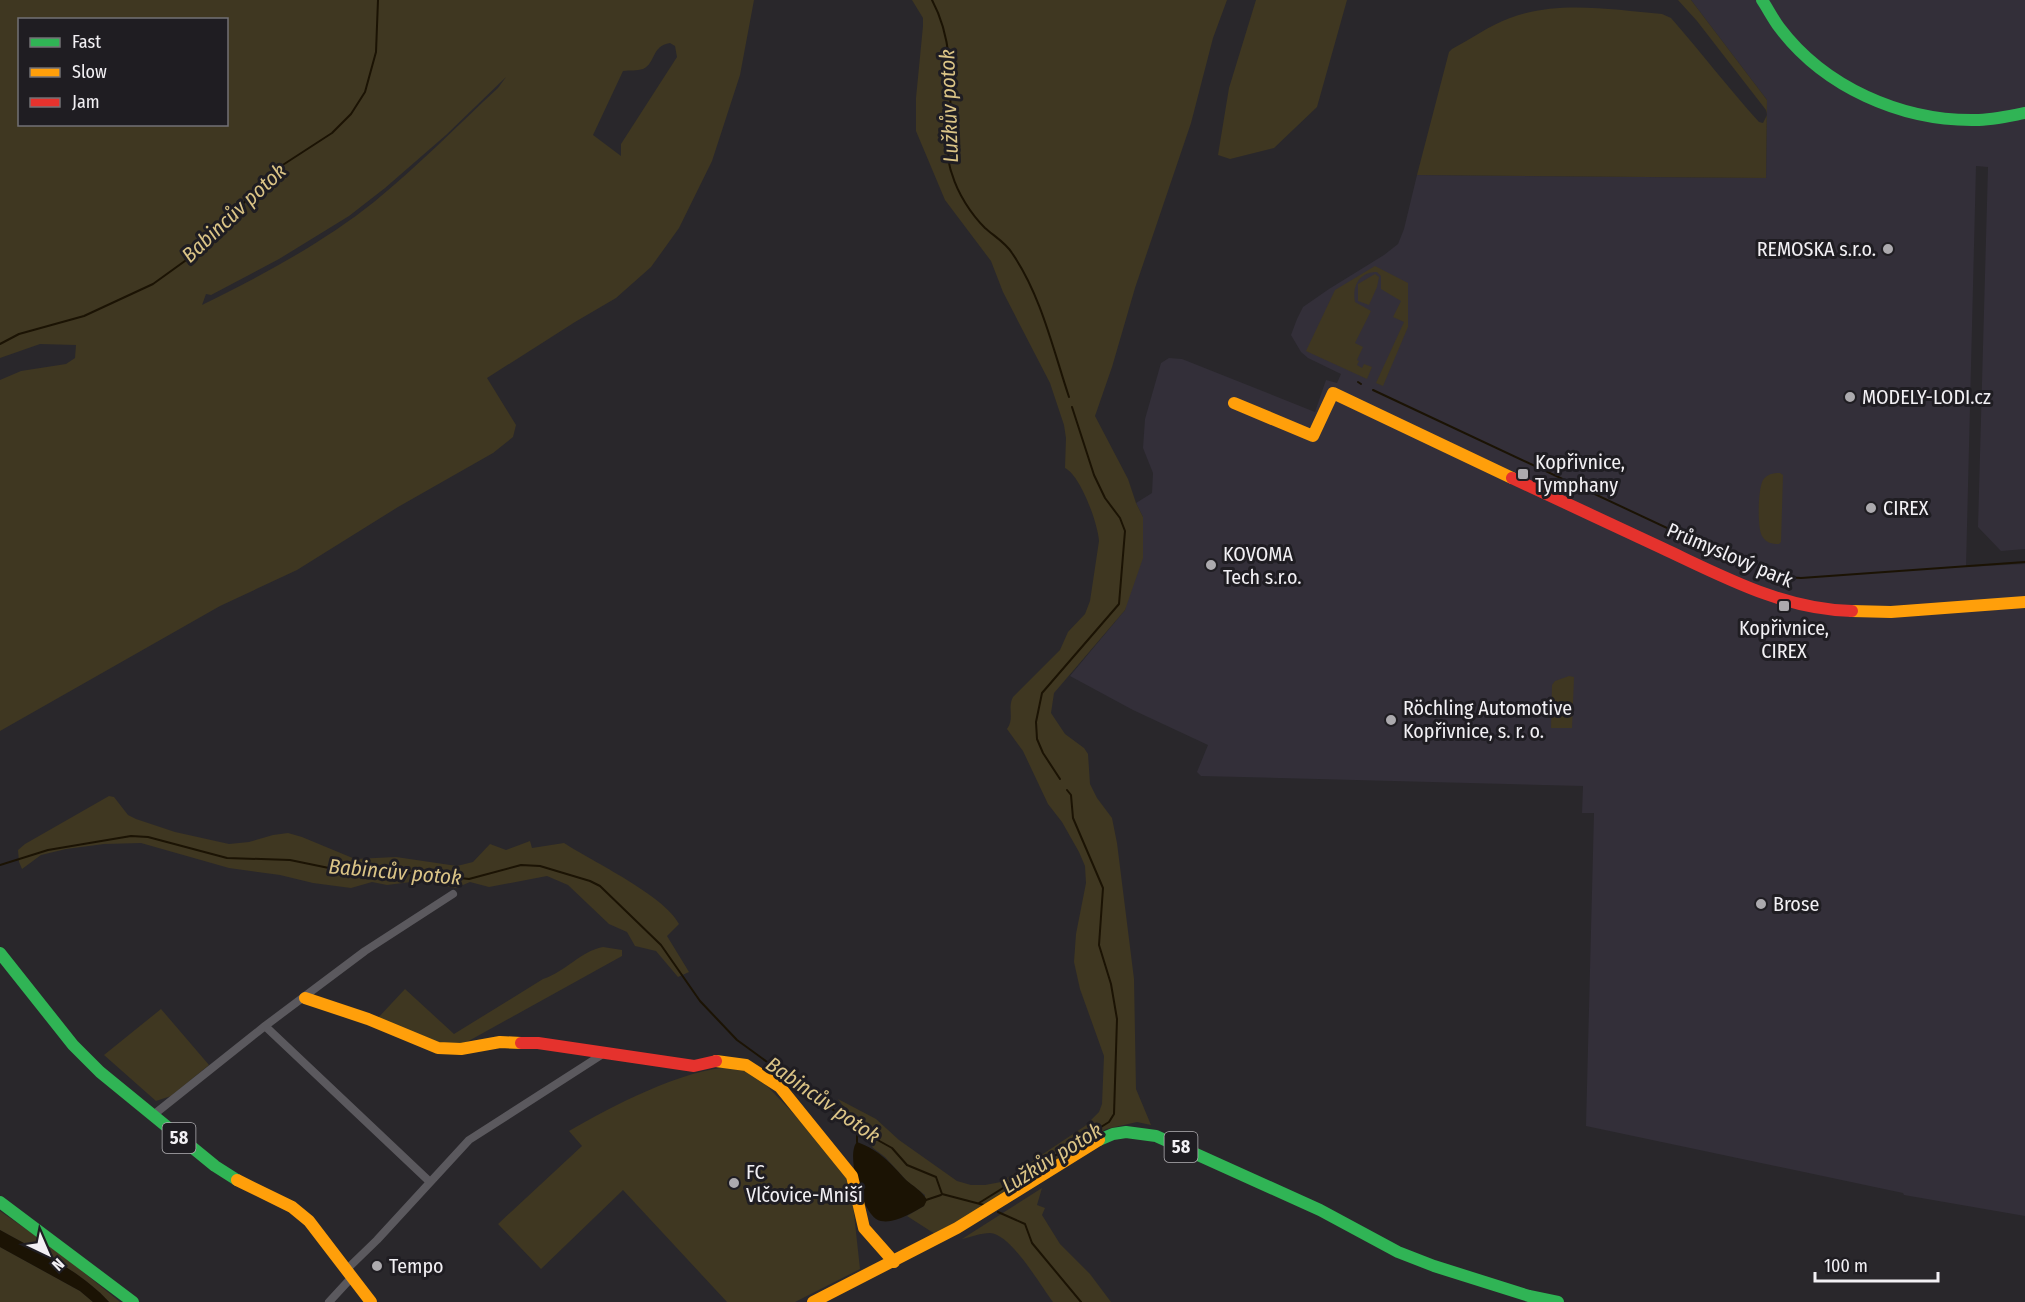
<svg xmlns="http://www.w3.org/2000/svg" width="2025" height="1302" font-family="'Fira Sans Condensed',sans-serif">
  <rect width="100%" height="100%" fill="#29272b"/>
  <!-- built -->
  <path fill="#332f39" d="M1691,0H2025V549L2001,551L1978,527L1988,167L1976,166L1966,567L2025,564V1216L1904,1195L1903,1193L1586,1126L1594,813H1582L1583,786L1201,776L1197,772L1208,745L1133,710L1070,676L1125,610L1143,517L1136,503L1152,493L1153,473L1143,448L1145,419L1161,363L1169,358L1182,359L1315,412L1326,380L1337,383L1341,374L1308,358L1301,352L1291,335L1297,319L1303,307L1329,289L1384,255L1398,244L1404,229L1417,175L1766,178L1767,100Z"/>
  <!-- green -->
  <path fill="#3f3721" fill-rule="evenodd" d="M0,0H754L740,75L712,161L679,228L651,267L616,298L575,322L487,378L516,425L513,437L493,453L398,507L297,570L220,606L0,731V380L21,371L66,364L75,358L76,345L40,344L0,358ZM20,20H226V124H20ZM670,43L675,46L677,57L621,144V156L593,135L623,71C629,70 637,71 643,69C656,63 651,46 670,43ZM506,77L498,88C457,126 417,167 374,202C324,242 258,278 202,305L206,294L211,295L279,259L349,216L385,188L446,135Z
    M912,0H1227L1213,38L1191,123L1135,288L1112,367L1095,416L1128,479L1136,503L1143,517V558L1125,610L1054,693L1051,713L1065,734L1084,748L1088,754L1090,784L1097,798L1112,818L1117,843L1134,979L1136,1089L1151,1125L1137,1122L1106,1129L970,1214L935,1234L907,1216L924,1206L925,1195L907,1181L885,1157L873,1148L838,1099L876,1119L899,1140L957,1181L971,1185H985L1001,1182L1085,1126L1099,1112L1102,1104L1104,1056L1080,989L1074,962L1076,934L1086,883L1085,866L1079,852L1062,822L1048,804L1023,751L1007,729C1015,718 1007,708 1013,697L1060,650L1068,632L1085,614L1090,601L1099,541C1098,524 1081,476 1065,468L1066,438L1064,425L1050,383L1003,292L991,261L945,200L916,131V98L923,26V18Z
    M1256,0H1347L1317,107L1274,148L1230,159L1218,155L1229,88Z
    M1678,0H1691L1767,100L1766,178L1417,175L1449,52L1452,49C1471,39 1490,25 1510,18C1558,0 1613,10 1662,14L1671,18C1701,52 1729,89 1759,122L1763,123L1767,115L1766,110L1697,21Z
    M1375,266L1408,283V327L1383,386L1376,383L1404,322L1393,317L1401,301L1381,289V276L1377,272C1359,272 1352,286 1355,302L1371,311L1355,343L1363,347L1357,360L1359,361L1357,365L1362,368L1364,364L1372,367L1367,379L1306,351L1335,290Z
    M1375,274L1379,277L1377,287L1369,305L1358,301V284Z
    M1780,473L1783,475L1781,542L1779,544C1772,544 1766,543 1762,536C1757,528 1758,488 1763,480C1767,474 1773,473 1780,473Z
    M1569,676L1574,677L1572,728H1551L1552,685L1555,681Z
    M109,796L114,797L128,815L136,819L175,832L229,844L249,842L273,835L288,833L302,837L355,859L396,857L457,866L473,862L490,844L506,850L530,841L532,848L564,843C593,862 664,895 679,924L667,936L689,972L678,977L656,951L635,946L627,932L609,924L568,885L547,876L489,887L470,882L456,888L419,881L387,885L372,882L351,888L313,883L280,875L229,868L141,843L104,844L66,849L41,855L22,869L19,862L18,850L25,844Z
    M603,947L622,950V956L465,1043L446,1046L377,1019L405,989L454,1034L543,979C567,971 579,952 603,947Z
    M161,1009L209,1065L171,1096L156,1101L104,1055Z
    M732,1067L749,1070L768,1087L813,1134L850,1177L860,1269L795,1302H727L623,1190L541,1269L498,1224L582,1146L569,1131C612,1106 683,1069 732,1067Z
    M1042,1188L1037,1205L1045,1208L1042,1215L1060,1244L1090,1274L1111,1302H1053C1040,1285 1011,1234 990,1233C981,1233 971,1237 962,1239Z
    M0,1211L56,1250L120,1302H109C80,1270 37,1251 0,1230Z
    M0,1247L80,1291L93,1302H0Z"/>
  <!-- water -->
  <path fill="#1b1304" d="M857,1142C881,1151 889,1162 906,1180C913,1186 922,1191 927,1200L924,1206C913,1212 895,1224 881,1221C863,1219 845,1154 857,1142Z
    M0,1230C37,1251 80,1270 109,1302H93L80,1291L0,1247Z"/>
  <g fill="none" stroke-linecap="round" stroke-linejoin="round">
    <!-- stream -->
    <path stroke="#1b1304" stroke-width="2" d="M932,0C953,39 951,82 950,125C949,141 946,159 952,174C958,194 971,214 985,228C994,236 1006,243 1012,253C1041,295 1053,349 1069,397
      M0,344L19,334L84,316L153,284L196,253L275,170L332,133L351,114L365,92L376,52L378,0
      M1358,382L1361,384
      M1373,390L1748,566
      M1761,573L1767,576L1801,578L2025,562
      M1060,779L1043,753L1037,739L1036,722L1042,693L1119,604L1125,531L1120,518L1105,498L1094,475L1072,407
      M0,865L48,850L131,836L148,837L227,858L290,860L358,874L418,873L469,879L521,865L540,866L590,881L600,886L661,945L700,1001L737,1040L865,1133L892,1148L907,1165L936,1177L942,1194L984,1205
      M857,1127V1142
      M926,1200L941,1195
      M979,1203L1109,1122L1114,1114L1117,1019L1111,984L1099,945L1103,888L1073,818L1071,795L1067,790
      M998,1212L1025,1224L1032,1243L1081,1302"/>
    <!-- street -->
    <path stroke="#5b595e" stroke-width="8" d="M265,1026L430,1182
      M152,1116L265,1026L365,951L453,894
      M346,1270L377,1240L469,1140L606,1052
      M329,1302L352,1277"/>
    <!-- fast -->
    <path stroke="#30b455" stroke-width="12" d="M1762,0C1768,9 1773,19 1779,27C1824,87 1901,121 1975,120C1992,120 2009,116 2025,113
      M0,953L73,1045L100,1072L215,1166L237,1180
      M1099,1140L1113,1134L1126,1132L1156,1136L1320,1210L1398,1252L1434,1266L1529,1296L1558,1302
      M0,1202L133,1302"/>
    <!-- slow -->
    <path stroke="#ff9f0a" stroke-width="12" d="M1234,403L1313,436L1333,393L1512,478
      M1852,611L1891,612L2025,602
      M305,998L368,1019L438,1048L461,1049L500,1042L521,1043
      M716,1061L746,1065L780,1087L852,1176L864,1228L894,1262
      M237,1180L292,1207L309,1221L371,1302
      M813,1302L957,1228L1099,1140"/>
    <!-- jam -->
    <path stroke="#e5322d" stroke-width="12" d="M1512,478C1562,501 1612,525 1662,548C1722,576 1784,610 1852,611
      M521,1043H538L694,1066L716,1061"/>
  </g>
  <!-- markers -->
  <g fill="#acaaae" stroke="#1f1d22" stroke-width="2">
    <circle cx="1888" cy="249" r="6"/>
    <circle cx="1850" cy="397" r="6"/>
    <rect x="1517" y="468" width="12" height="12" rx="3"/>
    <circle cx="1871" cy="508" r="6"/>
    <circle cx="1211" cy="565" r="6"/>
    <rect x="1778" y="600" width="12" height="12" rx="3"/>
    <circle cx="1391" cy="720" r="6"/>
    <circle cx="1761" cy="904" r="6"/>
    <circle cx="734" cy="1183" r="6"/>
    <circle cx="377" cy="1266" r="6"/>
  </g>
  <g text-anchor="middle" stroke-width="6" stroke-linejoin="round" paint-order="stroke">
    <!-- shield labels -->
    <g fill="#1f1d22" stroke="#b3b1b5" stroke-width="1.5">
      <rect x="162.5" y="1123" width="33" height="30" rx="4.5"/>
      <rect x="1164.5" y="1132" width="33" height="30" rx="4.5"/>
    </g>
    <g font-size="18" font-weight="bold" fill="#f2f0f4">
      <text x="179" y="1144">58</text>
      <text x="1181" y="1153">58</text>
    </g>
    <!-- poi labels -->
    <g font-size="20" fill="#f2f0f4" stroke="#1f1d22" text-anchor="start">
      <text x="1876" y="256" text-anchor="end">REMOSKA s.r.o.</text>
      <text x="1862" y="404">MODELY-LODI.cz</text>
      <text x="1535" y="469">Kopřivnice,<tspan x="1535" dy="23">Tymphany</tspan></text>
      <text x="1883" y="515">CIREX</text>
      <text x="1223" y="561">KOVOMA<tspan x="1223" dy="23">Tech s.r.o.</tspan></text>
      <text x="1784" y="635" text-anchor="middle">Kopřivnice,<tspan x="1784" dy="23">CIREX</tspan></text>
      <text x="1403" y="715">Röchling Automotive<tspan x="1403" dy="23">Kopřivnice, s. r. o.</tspan></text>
      <text x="1773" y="911">Brose</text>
      <text x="746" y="1179">FC<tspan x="746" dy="23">Vlčovice-Mniší</tspan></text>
      <text x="389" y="1273">Tempo</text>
    </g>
    <!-- street labels -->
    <g font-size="20" fill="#f2f0f4" stroke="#1f1d22">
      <text transform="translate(1730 555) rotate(23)" y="7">Průmyslový park</text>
    </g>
    <!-- water labels -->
    <g font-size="21" font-style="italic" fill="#dbc486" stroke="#1f1d22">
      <text transform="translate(949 106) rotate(-92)" y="7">Lužkův potok</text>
      <text transform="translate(234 213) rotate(-43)" y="7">Babincův potok</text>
      <text transform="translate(395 872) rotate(5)" y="7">Babincův potok</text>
      <text transform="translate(823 1100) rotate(35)" y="7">Babincův potok</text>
      <text transform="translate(1052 1158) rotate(-32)" y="7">Lužkův potok</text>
    </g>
  </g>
  <!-- legend -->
  <rect x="18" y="18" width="210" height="108" fill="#1f1d22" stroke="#737176" stroke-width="1.5"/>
  <rect x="30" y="38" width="30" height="9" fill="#30b455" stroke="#737176" stroke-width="1.5"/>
  <text x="72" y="48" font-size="18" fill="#f2f0f4">Fast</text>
  <rect x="30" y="68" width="30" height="9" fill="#ff9f0a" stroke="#737176" stroke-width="1.5"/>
  <text x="72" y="78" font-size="18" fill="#f2f0f4">Slow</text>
  <rect x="30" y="98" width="30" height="9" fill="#e5322d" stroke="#737176" stroke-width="1.5"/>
  <text x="72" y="108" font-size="18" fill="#f2f0f4">Jam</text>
  <!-- north arrow -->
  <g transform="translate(48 1254) rotate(136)" stroke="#1f1d22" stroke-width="4.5" paint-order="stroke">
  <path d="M0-4.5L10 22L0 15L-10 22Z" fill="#f2f0f4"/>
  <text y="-9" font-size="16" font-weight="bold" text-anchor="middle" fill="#f2f0f4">N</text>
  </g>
  <!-- scale -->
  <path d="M1815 1272v9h123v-9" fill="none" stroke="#f2f0f4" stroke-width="3"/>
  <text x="1824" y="1272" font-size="18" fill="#f2f0f4" stroke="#1f1d22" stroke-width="4.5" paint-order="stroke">100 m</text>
</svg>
